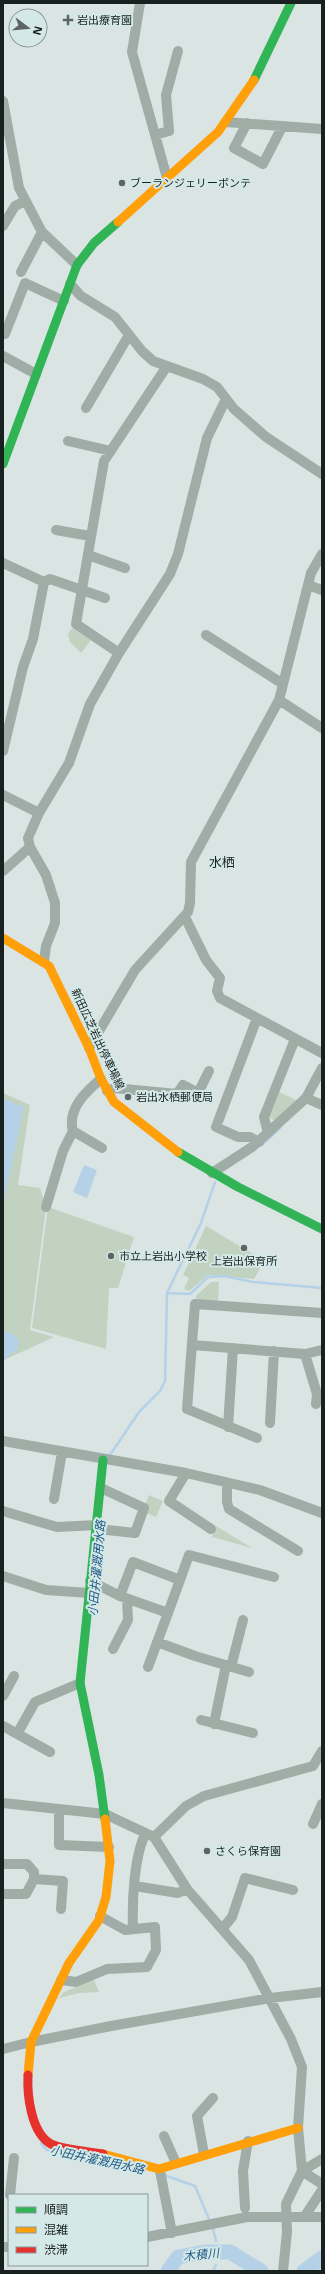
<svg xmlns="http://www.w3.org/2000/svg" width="325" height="2274" font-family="'Noto Sans','Noto Sans JP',sans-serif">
  <rect width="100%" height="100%" fill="#d9e4e3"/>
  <!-- green -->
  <path fill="#c2d2c0" d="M72,628L91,640L81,653L70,642L68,634Z
    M279,1092L296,1100L275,1121L269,1117Z
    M3,1093L30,1105L18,1185L40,1188L46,1207L30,1330L54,1337L4,1360Z
    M48,1207L134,1237L118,1288H109L106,1349L32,1328Z
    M206,1226L253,1254L251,1259L262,1265L254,1279L208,1275L189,1291L184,1289L189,1278L183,1275Z
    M211,1282H219L218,1302L196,1301V1296Z
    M149,1495L163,1501L156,1517L146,1513L145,1505Z
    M216,1526L252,1548L212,1537Z
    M94,1980L99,1992L79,1993L59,1998L64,1992Z"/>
  <!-- water -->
  <path fill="#b4d1e8" d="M3,1099L24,1107L3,1205Z
    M84,1165L97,1170L87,1198L73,1192Z
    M3,1331L13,1334L19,1340L17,1351L13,1352L4,1360Z"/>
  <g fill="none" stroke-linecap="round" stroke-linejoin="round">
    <!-- stream -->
    <path stroke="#b4d1e8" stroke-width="2.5" d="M262,1145L280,1128
      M167,1293L190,1294L208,1277L224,1276L253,1282L322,1288
      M108,1458L139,1412L160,1391L165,1381L167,1293L201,1223L215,1182
      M41,2143C47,2156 68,2155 81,2157
      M164,2175L195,2186L209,2219
      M213,2229L216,2241
      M213,2271L216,2265"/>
    <!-- river -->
    <path stroke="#b4d1e8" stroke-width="15" d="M168,2271L178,2257L205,2252H230L261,2271
      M304,2271L322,2258"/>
    <!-- street -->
    <path stroke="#9fada6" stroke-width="10" d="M140,3L132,52L167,178
      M3,101L19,188L42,232L77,265
      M226,122L322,129
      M247,123L234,148L263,164L282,127
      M155,135L169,131L166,95L178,51
      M3,226L15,206L25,201
      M21,272L42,232
      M70,284L81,296L115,317L142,351L153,361L203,379L217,387L234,409L266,437L322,474
      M5,334L25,283L64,301
      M3,356L36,374
      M86,408L129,335
      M68,441L111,451
      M56,530L90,536
      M88,555L125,568
      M3,563L44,582L33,639L23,667L3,751
      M44,582L50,579L105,598
      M308,585L322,590
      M206,635L283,684
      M119,653L76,624L104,461L167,366
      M279,700L322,728
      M3,795L39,813
      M3,871L30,847
      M185,917L206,960L220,978L217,991L220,998L322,1053
      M44,961L46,946L55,923V903L46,875L30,847L28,838L39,813L69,763L90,704L119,653L170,574L178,554L207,438L226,399
      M257,1018L216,1127L238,1137H250L259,1142
      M89,1048L135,970L188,912L190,903L191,862L279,700L311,573L322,554
      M107,1091L114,1088L177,1094L183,1085L198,1093L209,1071
      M306,1098L322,1105
      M73,1131L102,1148
      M268,1133L264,1117L295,1039
      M212,1173L252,1147L306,1098L322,1068
      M46,1207L63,1151L73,1131C67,1110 85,1092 101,1079
      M192,1345L305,1354L322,1350
      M305,1354L317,1394L316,1404
      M270,1423L274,1351
      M228,1427L233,1348
      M257,1438L187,1409L195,1304L322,1313
      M3,1441L186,1473L260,1490L322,1513
      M186,1473L169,1501L211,1529
      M227,1483V1502L229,1509L298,1551
      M54,1499L62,1452
      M3,1511L57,1527L97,1525
      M98,1529L135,1533L144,1508L101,1488
      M3,1576L46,1590L89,1593
      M90,1581L120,1596L168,1613L148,1667
      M120,1596L133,1562L180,1580
      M168,1613L189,1555L274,1577
      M157,1642L195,1656L249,1672
      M113,1649L128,1620L127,1599
      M231,1667L243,1620
      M3,1696L14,1676
      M201,1720L253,1733
      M214,1724L226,1665
      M3,1726L50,1752
      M17,1734L35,1702L80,1683
      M3,1803L105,1814L154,1837L187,1889L249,1960L291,2039L302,2067L298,2128L302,2171L286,2204L287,2232L283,2271
      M59,1809V1845L109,1847
      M313,1824L322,1804
      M154,1837L186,1806L204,1796L313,1766L322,1751
      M3,1864H27L34,1872V1879L63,1881L61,1909
      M135,1886L178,1893L187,1889
      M3,1894H26L34,1879
      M133,1928C132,1903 134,1854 146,1833
      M223,1928L232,1917L245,1878L293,1890
      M61,1980L76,1982L107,1969L147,1967L156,1950L155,1927L125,1930L100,1916
      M3,2049L31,2042L111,2026L270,1998L322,1992
      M164,2136L176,2163
      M204,2154L197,2116L213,2098
      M160,2171L172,2233
      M302,2171L322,2184
      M302,2171L322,2159
      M10,2195L14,2158
      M245,2208L243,2171L248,2141
      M305,2216L322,2190
      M147,2237L247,2217H322
      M3,2247H9"/>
    <!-- fast -->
    <path stroke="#30b455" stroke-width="9" d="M254,80L291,3
      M3,464L77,265L94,243L118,222
      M178,1152L238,1187L322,1229
      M103,1460L80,1683L99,1775L105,1819"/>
    <!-- slow -->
    <path stroke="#ff9f0a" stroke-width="9" d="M118,222L218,132L254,80
      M3,938L49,966L89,1048L101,1079L114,1102L178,1152
      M28,2075L31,2042L69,1963L99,1920L106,1897L110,1861L105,1819
      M103,2154L159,2169L298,2128"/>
    <!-- jam -->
    <path stroke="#e5322d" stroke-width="9" d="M28,2075C27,2095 31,2133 51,2144C60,2149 91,2152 103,2154"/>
  </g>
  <!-- markers -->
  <g fill="#5c6564" stroke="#d4e9e7" stroke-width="1.5">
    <path d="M66 14h4v4h4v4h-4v4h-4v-4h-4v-4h4z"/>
    <circle cx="122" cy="183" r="4"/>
    <circle cx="128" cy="1097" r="4"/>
    <circle cx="244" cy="1248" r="4"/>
    <circle cx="111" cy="1256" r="4"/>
    <circle cx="207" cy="1851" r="4"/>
  </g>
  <g text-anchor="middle" stroke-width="4" stroke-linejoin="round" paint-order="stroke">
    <!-- poi labels -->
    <g font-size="11" fill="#192120" stroke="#d4e9e7" text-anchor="start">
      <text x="77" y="24">岩出療育園</text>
      <text x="130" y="187">ブーランジェリーボンテ</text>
      <text x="136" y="1101">岩出水栖郵便局</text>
      <text x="119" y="1260">市立上岩出小学校</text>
      <text x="244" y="1265" text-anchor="middle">上岩出保育所</text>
      <text x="215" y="1855">さくら保育園</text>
    </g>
    <!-- street labels -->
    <g font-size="11" fill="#192120" stroke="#d4e9e7">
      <text transform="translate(98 1039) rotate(65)" y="4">新田広芝岩出停車場線</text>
    </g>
    <!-- water labels -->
    <g font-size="12" font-style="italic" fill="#235a85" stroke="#d4e9e7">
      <text transform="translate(97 1568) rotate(-85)" y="4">小田井灌漑用水路</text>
      <text transform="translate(97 2160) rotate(12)" y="4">小田井灌漑用水路</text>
      <text transform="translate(201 2255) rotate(-6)" y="4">木積川</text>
    </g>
    <!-- quarter labels -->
    <g font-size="13" fill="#192120" stroke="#d4e9e7">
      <text x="222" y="867">水栖</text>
    </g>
  </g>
  <!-- border -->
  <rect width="325" height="2274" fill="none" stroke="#192120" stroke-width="8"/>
  <!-- legend -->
  <rect x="8" y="2194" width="140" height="72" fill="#d4e9e7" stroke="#899997"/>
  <rect x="16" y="2207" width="20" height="6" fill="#30b455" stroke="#899997"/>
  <text x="44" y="2214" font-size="12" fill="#192120">順調</text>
  <rect x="16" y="2227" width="20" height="6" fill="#ff9f0a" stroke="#899997"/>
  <text x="44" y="2234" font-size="12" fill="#192120">混雑</text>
  <rect x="16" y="2247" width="20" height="6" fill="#e5322d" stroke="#899997"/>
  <text x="44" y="2254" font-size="12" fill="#192120">渋滞</text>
  <!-- north arrow -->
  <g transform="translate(28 28) rotate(106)"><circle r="19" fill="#d4e9e7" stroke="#899997"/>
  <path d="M0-3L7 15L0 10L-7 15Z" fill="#5c6564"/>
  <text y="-6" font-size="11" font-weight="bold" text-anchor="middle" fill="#192120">N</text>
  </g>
</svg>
